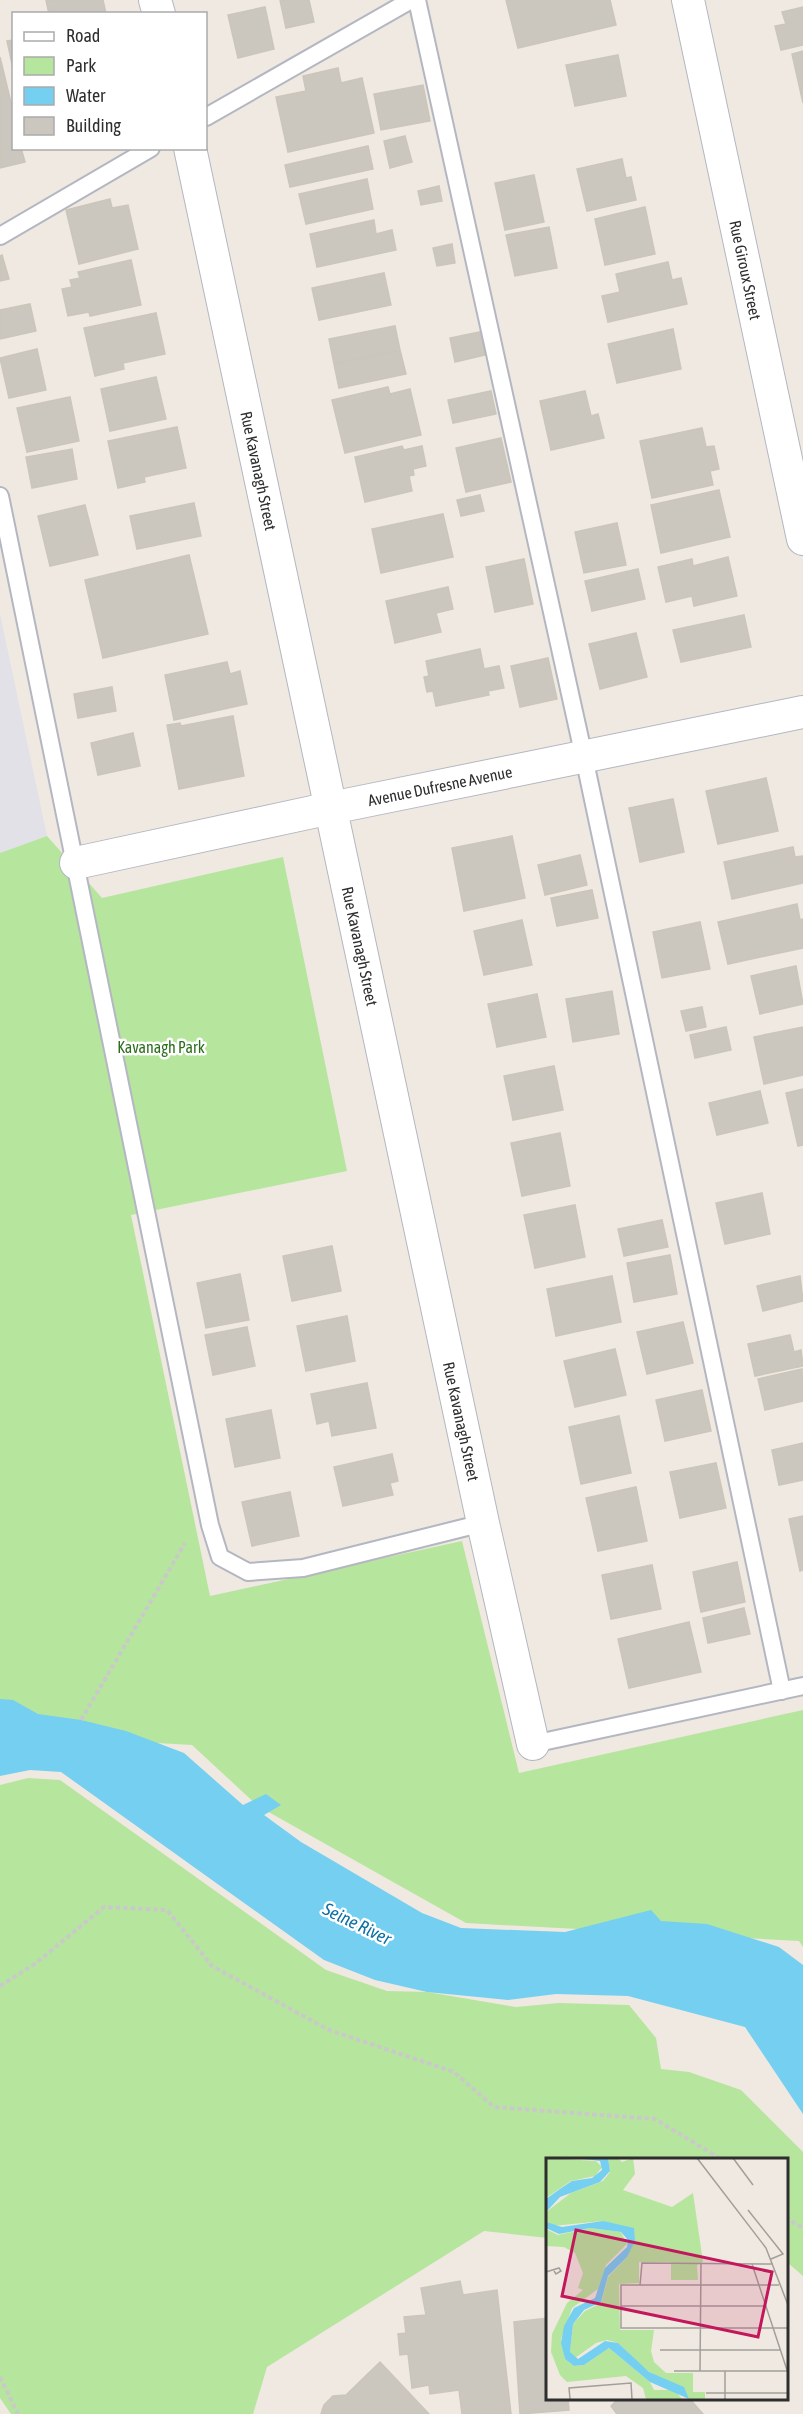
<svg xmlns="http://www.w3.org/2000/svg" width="803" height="2414" font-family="'Asap Condensed',sans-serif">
  <rect width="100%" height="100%" fill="#efe9e1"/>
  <!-- industrial -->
  <path fill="#e3e1e8" d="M0,614L47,836L0,853Z"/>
  <!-- green -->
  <path fill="#b6e59e" d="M47,836L102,898L283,857L347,1171L131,1215L210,1596L462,1541L519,1773L803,1710V1947L799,1941L466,1923L258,1806L192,1745L0,1734V853Z
    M28,1778L60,1780L326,1970L387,1991L427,1992L516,2007L559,2003L629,2005L656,2038L661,2069L689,2072L741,2090L803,2152V2276L787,2262L786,2159H548V2238L484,2231L267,2367L253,2414H11L0,2398V1785Z"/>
  <!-- water -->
  <path fill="#75cff0" d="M0,1699L13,1700L38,1714L81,1720L126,1731L184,1753L243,1805L266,1794L281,1805L264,1815L301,1842L422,1913L461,1928L565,1932L651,1910L661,1921L707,1924L779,1947L803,1965V2114L745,2027L628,1996L556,1994L508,2000L427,1992L375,1980L324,1960L61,1772L30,1770L0,1776Z"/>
  <!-- building -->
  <path fill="#cbc7bf" stroke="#cbc5ba" stroke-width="1.5" d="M46,0H103L106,14H49Z
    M280,0H309L314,22L286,28Z
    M506,0H610L616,25L518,48Z
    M265,7L274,49L238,58L228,15Z
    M803,7V45L781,50L775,26L786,24L782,12Z
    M14,40V73L7,41Z
    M803,51V103L792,54Z
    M618,55L626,96L575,106L566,65Z
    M0,57L14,115V148H21L25,162L0,168Z
    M338,68L341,83L362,78L374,133L288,152L276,97L306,91L303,76Z
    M423,85L430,121L381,130L374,94Z
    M405,136L412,162L390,168L384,141Z
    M368,146L373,169L290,187L285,165Z
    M622,159L626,178L631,177L636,200L587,211L577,169Z
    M534,175L544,222L505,230L495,183Z
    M367,179L373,209L306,224L299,194Z
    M439,186L442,201L421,205L418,191Z
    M110,199L112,208L128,205L138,249L79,264L66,210Z
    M645,207L655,254L605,265L595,219Z
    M374,220L376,234L392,230L396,250L317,267L310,234Z
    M549,227L557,268L515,276L506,235Z
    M452,244L455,263L437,266L433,248Z
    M2,255L9,279L0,281V256Z
    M131,260L141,305L90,316L89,312L68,316L62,289L72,287L70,280L80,278L78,272Z
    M668,262L672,280L681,278L687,304L608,322L602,296L620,292L616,274Z
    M384,273L391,305L319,320L312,288Z
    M30,304L36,331L0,339V310Z
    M156,313L165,354L123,363L124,369L95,376L84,328Z
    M395,326L400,350L334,364L329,339Z
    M673,329L681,369L617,383L608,344Z
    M480,332L485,355L455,362L450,338Z
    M37,349L46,390L9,398L0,358Z
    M400,350L406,374L339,388L334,364Z
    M156,377L166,419L110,431L101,389Z
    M388,387L390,394L410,389L421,435L345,453L332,400Z
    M491,391L496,414L453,423L448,400Z
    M585,391L591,416L598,414L604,438L551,450L540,401Z
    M70,397L79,441L27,452L17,408Z
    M177,427L186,468L144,477L145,482L118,488L108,441Z
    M702,428L706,447L714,446L719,469L710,471L713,485L652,498L640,441Z
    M501,438L511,482L466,492L456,448Z
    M402,446L404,450L422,446L426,466L413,469L414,475L409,476L412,491L365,502L355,457Z
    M72,449L77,479L32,488L26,457Z
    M719,490L730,537L661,553L651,505Z
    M480,495L484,511L461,516L457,500Z
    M194,503L201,536L137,549L130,516Z
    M85,505L98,555L50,566L38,516Z
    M443,514L453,557L381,573L372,529Z
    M617,523L626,565L584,573L575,532Z
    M189,555L208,634L103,658L85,580Z
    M728,557L737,596L694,606L692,596L666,602L658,567L692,559L693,566Z
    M524,559L533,604L495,612L486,567Z
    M638,569L645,599L592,611L585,581Z
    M448,587L453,609L436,613L441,632L395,643L386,601Z
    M744,615L751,647L681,662L673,630Z
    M636,633L647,677L600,689L589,644Z
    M480,649L484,669L499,666L504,688L488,691L489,695L436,706L433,691L427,692L424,677L429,676L426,661Z
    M548,658L557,699L520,707L511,666Z
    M227,662L230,674L240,671L247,704L174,720L165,675Z
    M112,687L116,711L78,718L74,694Z
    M233,716L244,776L179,789L167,725L180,723L181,726Z
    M133,733L140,766L98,775L91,743Z
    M766,778L778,831L718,844L706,791Z
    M673,799L684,852L640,862L629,808Z
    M512,836L525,898L464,911L452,848Z
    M793,847L795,857L803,856V883L732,899L724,862Z
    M580,855L587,885L545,895L538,865Z
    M592,890L598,918L557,926L551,898Z
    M797,904L800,920L803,919V948L728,964L718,922Z
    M522,920L532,965L484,975L474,931Z
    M700,922L710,969L662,978L653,932Z
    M796,966L803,1004L760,1014L751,976Z
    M612,991L619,1034L573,1042L566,999Z
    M537,994L546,1037L497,1047L488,1004Z
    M702,1007L706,1027L686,1031L681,1011Z
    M726,1027L731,1050L695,1058L690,1035Z
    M803,1027V1075L764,1084L754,1037Z
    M554,1066L563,1110L513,1120L504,1076Z
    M803,1089V1145L798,1146L786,1093Z
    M760,1091L768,1123L717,1135L709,1103Z
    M560,1133L570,1186L522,1196L511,1143Z
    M762,1193L770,1234L725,1244L716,1203Z
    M575,1205L585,1257L535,1268L524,1215Z
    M662,1220L668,1247L624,1256L618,1229Z
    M332,1246L341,1291L292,1301L283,1256Z
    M670,1255L677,1294L634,1302L627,1263Z
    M240,1274L249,1320L206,1328L197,1283Z
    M612,1276L621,1322L556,1336L547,1289Z
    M800,1276L803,1301L763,1311L757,1286Z
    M347,1316L355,1361L306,1371L297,1326Z
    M683,1322L693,1363L647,1374L637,1332Z
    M247,1327L255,1366L213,1375L205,1335Z
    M790,1335L794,1352L801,1350L803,1366L755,1376L748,1344Z
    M615,1349L626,1395L575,1407L564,1361Z
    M802,1369L803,1401L765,1410L758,1379Z
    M367,1383L376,1428L332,1436L329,1421L317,1424L311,1394Z
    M702,1390L711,1431L665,1441L656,1400Z
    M271,1410L280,1458L235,1467L226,1419Z
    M619,1416L631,1473L581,1484L569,1427Z
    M803,1443V1480L779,1485L772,1450Z
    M392,1454L398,1481L390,1483L393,1495L343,1506L334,1467Z
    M716,1463L726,1508L680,1518L670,1472Z
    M636,1487L647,1541L598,1551L586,1498Z
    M290,1492L299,1536L252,1546L242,1502Z
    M803,1516V1570L800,1571L789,1519Z
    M737,1562L745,1602L701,1612L693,1572Z
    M652,1565L661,1609L611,1619L602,1575Z
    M744,1608L750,1634L708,1643L703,1618Z
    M689,1622L701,1672L629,1688L618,1639Z
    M460,2281L463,2295L497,2290L511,2414H462L459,2390L430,2394L429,2385L412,2388L408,2354L400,2355L398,2334L406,2333L404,2317L426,2315L421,2288Z
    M548,2318V2398H568L569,2410L520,2414L514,2322Z
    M380,2362L429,2414H321L324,2405L333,2396L346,2395Z
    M614,2398H689L703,2414H617L611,2406L616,2401Z"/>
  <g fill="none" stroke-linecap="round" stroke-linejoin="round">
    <!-- service casing -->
    <g stroke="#b4b7c1" stroke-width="20">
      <path id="service" d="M417,0L584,757L782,1691
        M206,117L411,0
        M0,236L151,148
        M0,496L210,1525L220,1557L248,1572L303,1568L483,1523
        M533,1744L803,1686"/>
    </g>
    <!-- minor casing -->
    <g stroke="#b4b7c1" stroke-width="34">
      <g id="minor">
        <path d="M155,0L159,14"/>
        <path id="s1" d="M688,0L803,539"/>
        <path id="s2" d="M190,148L483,1523L533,1744"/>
        <path id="s3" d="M76,863L331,808L803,712"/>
      </g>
    </g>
    <!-- path -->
    <path stroke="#c9c9c9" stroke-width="4" stroke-dasharray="4.5 3" stroke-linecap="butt" d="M81,1720L185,1543
      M0,1986L36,1963L104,1907L167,1910L212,1966L329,2030L454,2072L494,2107L655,2119L721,2159
      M786,2216L796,2225L803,2227
      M0,2377L18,2414"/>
    <!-- service -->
    <use href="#service" stroke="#fff" stroke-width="16"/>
    <!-- minor -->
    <use href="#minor" stroke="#fff" stroke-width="32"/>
  </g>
  <g text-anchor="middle" stroke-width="5" stroke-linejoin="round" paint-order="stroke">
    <!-- street labels -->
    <g font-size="16" fill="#2e2e2e" stroke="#fff">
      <text dy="6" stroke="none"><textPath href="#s1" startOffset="276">Rue Giroux Street</textPath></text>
      <text dy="6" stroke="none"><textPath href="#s2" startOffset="330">Rue Kavanagh Street</textPath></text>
      <text dy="6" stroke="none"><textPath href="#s3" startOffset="372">Avenue Dufresne Avenue</textPath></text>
      <text dy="6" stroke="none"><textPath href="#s2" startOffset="816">Rue Kavanagh Street</textPath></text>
      <text dy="6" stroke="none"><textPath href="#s2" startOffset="1302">Rue Kavanagh Street</textPath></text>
    </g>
    <!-- park labels -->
    <g font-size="16" fill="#2c6e1b" stroke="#fff">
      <text x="161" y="1053">Kavanagh Park</text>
    </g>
    <!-- water labels -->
    <g font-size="18" font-style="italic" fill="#0d6fa3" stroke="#fff">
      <text transform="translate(357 1924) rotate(26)" y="6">Seine River</text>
    </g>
  </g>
  <!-- overview -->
  <g transform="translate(546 2158)">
    <rect width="242" height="242" fill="#efe9e1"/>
    <path d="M0,0L50,3L56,9L49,18L25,23L0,40ZM62,0H72L76,4L87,0L89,16L77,32L126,49L147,35L157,104L151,107L152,122H125V104H93V125L73,126L74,172H108L105,193L108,204L120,215H147V234H159V241H143L96,209L72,185L61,182L50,185L29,200L24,194L27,166L39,153L55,145L62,119L81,99L88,74L57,63L6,68L0,64V54L25,35L57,23L64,14ZM44,70L75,74L81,86L60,107L52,131L26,150L15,181L19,201L28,208L38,207L63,190L104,224L108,232H128L136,241H100L97,230L80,218L21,224L14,217L5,194L6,176L21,145L37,132L32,130L37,115L29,95L18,89L0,88V71L12,77Z" fill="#b6e59e"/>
    <path d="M30,0H62L64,13L54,24L14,39L0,54V41L14,31L26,23L46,20L56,12L54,3ZM57,63L88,70L89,83L81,99L62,118L55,144L38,152L27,166L24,194L32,201L59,183L72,185L103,214L138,229L143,241L104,224L63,190L38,207L28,208L19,201L15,185L18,168L28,150L49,140L59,110L81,89L82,82L75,74L44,70L13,76L0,70V64L16,69Z" fill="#75cff0"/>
    <path fill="none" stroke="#a29e99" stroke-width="1.5" d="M151,0L220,90L242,147M187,0L207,27M202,52L237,96L225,101M206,106L242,215M0,114L13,110L15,113L10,116L8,113M94,127L96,105L227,106M233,127H75V170H242M75,148H219M114,192H234M128,213H242M154,213L155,105M160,235H242M24,241L23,230L85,225L86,241M179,241V213"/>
    <path fill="#c2185b" fill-opacity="0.15" stroke="#c2185b" stroke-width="3" d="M30,72L226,114L212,179L16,138Z"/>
    <rect width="242" height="242" fill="none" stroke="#2e2e2e" stroke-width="3"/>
  </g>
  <!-- legend -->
  <rect x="12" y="12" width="195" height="138" fill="#ffffff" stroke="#ababab" stroke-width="1.5"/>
  <rect x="24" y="32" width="30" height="9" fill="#ffffff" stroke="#ababab" stroke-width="1.5"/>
  <text x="66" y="42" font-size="18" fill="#2e2e2e">Road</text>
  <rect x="24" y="57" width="30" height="18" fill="#b6e59e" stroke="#ababab" stroke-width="1.5"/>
  <text x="66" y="72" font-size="18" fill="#2e2e2e">Park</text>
  <rect x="24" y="87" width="30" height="18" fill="#75cff0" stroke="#ababab" stroke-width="1.5"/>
  <text x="66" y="102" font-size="18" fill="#2e2e2e">Water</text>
  <rect x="24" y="117" width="30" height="18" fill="#cbc7bf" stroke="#ababab" stroke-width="1.5"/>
  <text x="66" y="132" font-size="18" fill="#2e2e2e">Building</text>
</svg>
